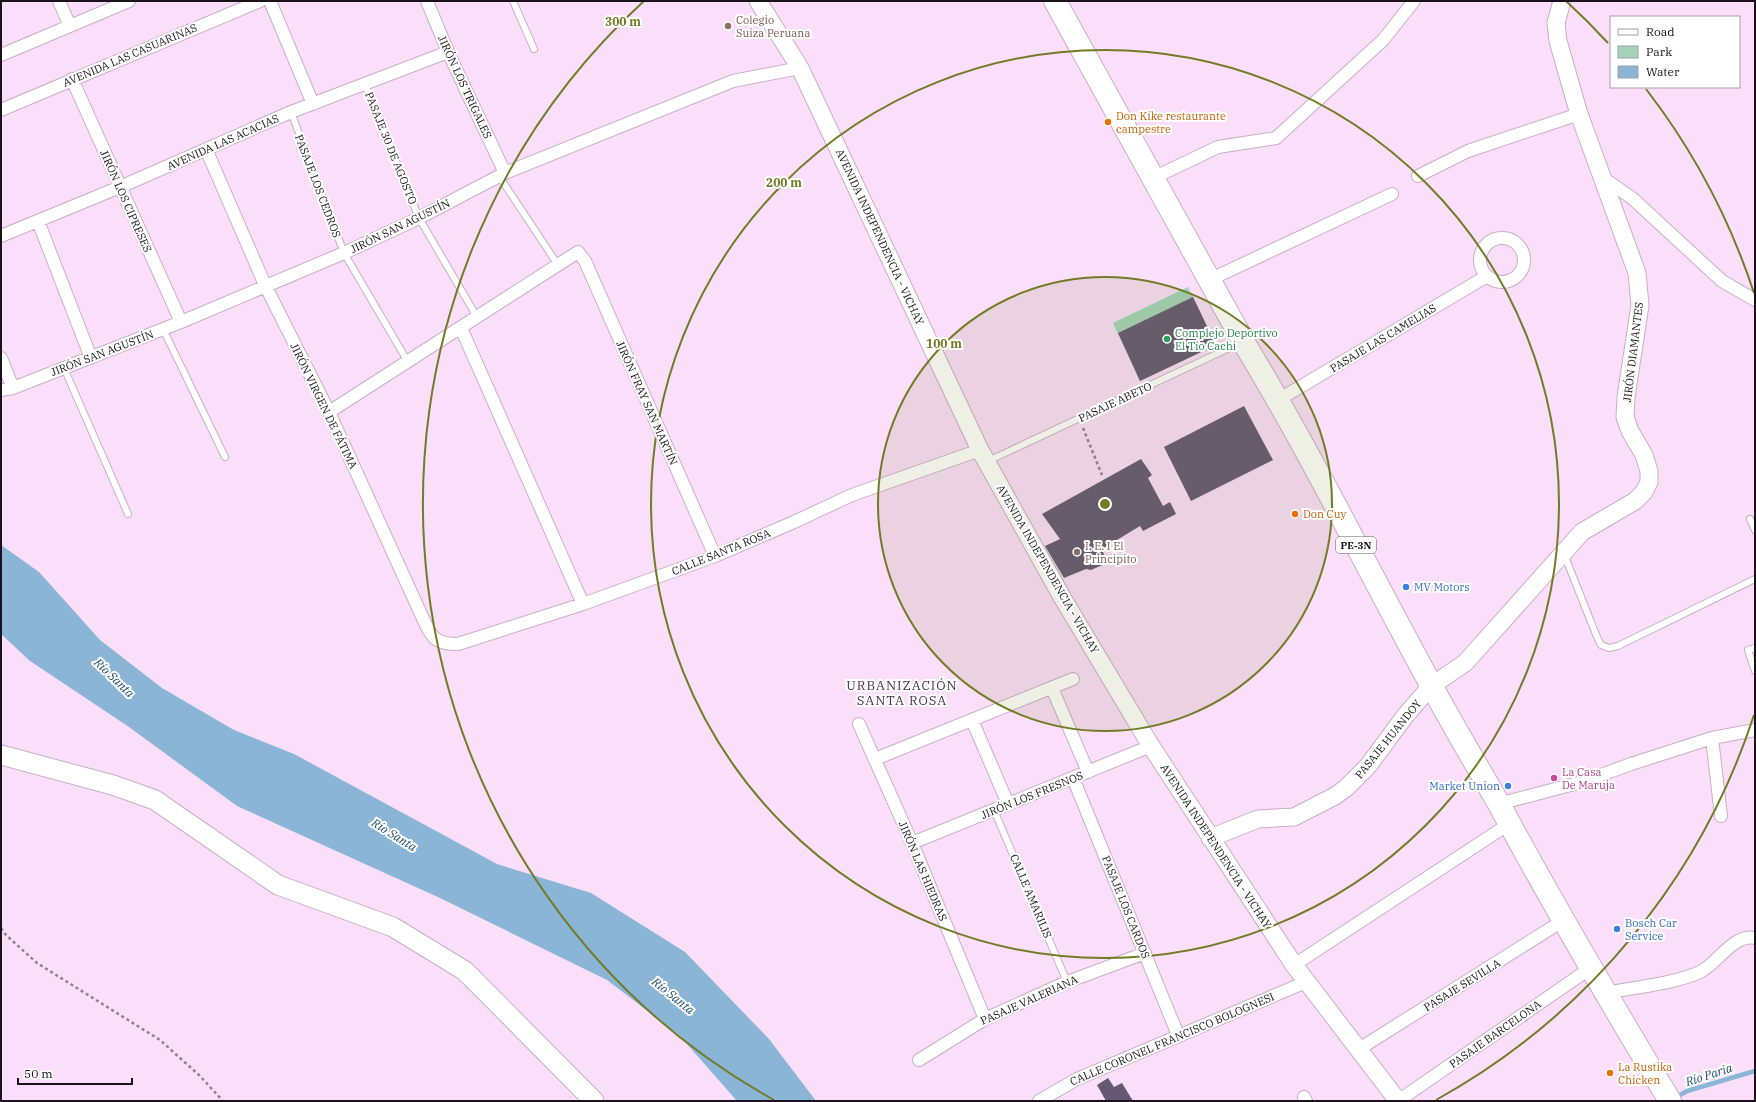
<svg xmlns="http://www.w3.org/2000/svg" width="1756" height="1102" font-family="'IBM Plex Serif',serif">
  <rect width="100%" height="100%" fill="#fbdffa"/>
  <!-- green -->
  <path fill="#a5d3ba" d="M1188,287L1216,345L1140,381L1113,323Z"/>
  <!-- water -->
  <path fill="#8bb5d7" d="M1,545L39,572L100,640L162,688L234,730L294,754L497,864L591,893L685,952L769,1039L816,1101H737L679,1035L607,980L440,898L237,806L129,727L30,661L1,634Z"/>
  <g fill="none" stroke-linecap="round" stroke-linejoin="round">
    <!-- stream -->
    <path stroke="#8bb5d7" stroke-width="4.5" d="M1675,1098L1687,1091L1755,1071"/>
  </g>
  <!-- building -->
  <path fill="#665874" d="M1193,297L1216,345L1140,381L1118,333Z
    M1244,406L1273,460L1191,501L1164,447Z
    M1141,459L1152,475L1148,478L1163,506L1170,502L1176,514L1143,531L1140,526L1102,549L1107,563L1091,570L1086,569L1064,578L1045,546L1060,539L1042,514Z
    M1108,1078L1114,1087L1122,1083L1133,1101H1106L1097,1085Z"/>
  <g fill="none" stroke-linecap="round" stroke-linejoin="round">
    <!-- lane casing -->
    <g stroke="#c8aec7" stroke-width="8">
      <path id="lane" d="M513,1L534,49
        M365,84L419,218L477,317
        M291,112L344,253L408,362
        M499,176L558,265
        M163,329L225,457
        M64,368L128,514
        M988,461L1240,343
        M1750,519L1755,530
        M1564,554L1597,637L1601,645L1609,648L1618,646L1755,579
        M1755,648L1748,650L1755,671
        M994,810L1067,982"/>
    </g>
    <!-- street casing -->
    <g stroke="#c8aec7" stroke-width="14">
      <path id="street" d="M59,1L70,26
        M270,1L313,104
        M427,1L448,52L505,173
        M1,55L129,1
        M72,79L181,322
        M1,110L260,1
        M206,149L265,285L329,412L425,623C433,640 438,644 458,644L583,604L715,556L794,522L852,495L980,450
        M1418,176L1468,151L1579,114
        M1153,178L1218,147L1276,138L1383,40L1414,1
        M1603,178L1632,198L1722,281L1755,300
        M38,221L91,358
        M1,236L120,187L291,112L448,52
        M1480 260a22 22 0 1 1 44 0a22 22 0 1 1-44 0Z
        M1209,280L1392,194
        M461,328L583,604
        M1,358L13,388
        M1,390L13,388L181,322L344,253L419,218L505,173L733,81L800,68
        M1278,400L1487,276
        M329,412L578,252L585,261L715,556
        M1052,688L1088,772
        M972,720L1008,804
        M859,724L912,843L985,1019
        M1712,738L1721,816
        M875,759L1073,679
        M1073,778L1178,1035
        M1498,804L1582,782L1631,764L1712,738L1755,730
        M912,843L1151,746
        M1294,965L1509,824
        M1604,993C1631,988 1677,983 1700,972C1718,963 1734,933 1755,938
        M1359,1049L1564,920
        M919,1060L985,1019L1067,982L1145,953
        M1304,1097L1306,1101
        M1039,1101L1077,1079L1306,982
        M1398,1101L1592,967"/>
    </g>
    <!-- secondary casing -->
    <g stroke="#c8aec7" stroke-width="19">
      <path id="secondary" d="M758,1L800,68L980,450L1062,597L1151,746L1294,965L1398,1101
        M1210,838L1258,819L1294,817L1335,796L1346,788L1368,766L1405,716L1431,686L1465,663L1582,532L1635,501L1644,492L1649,482V471L1644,455L1630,431L1625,417L1626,397L1640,305L1637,273L1579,114L1558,41L1556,23L1562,1"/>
    </g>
    <!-- primary casing -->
    <g stroke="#c8aec7" stroke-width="21">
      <path id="primary" d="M1,755L113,785L155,800L278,885L393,927L465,971L594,1101"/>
    </g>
    <!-- highway casing -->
    <g stroke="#c8aec7" stroke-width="24">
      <path id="highway" d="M1055,1L1247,348C1313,457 1369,572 1430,683C1452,724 1476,764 1499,804C1553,905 1611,1003 1670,1101"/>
    </g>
    <!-- path -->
    <path stroke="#927f91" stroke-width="2.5" stroke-dasharray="3 3" stroke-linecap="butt" d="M1083,428L1102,475
      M1,928L6,935L37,963L160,1040L199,1075L223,1101"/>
    <!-- lane -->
    <use href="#lane" stroke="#fff" stroke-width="6"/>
    <!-- street -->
    <use href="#street" stroke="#fff" stroke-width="12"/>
    <!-- secondary -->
    <use href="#secondary" stroke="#fff" stroke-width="17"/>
    <!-- primary -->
    <use href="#primary" stroke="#fff" stroke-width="19"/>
    <!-- highway -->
    <use href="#highway" stroke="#fff" stroke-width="22"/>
  </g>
  <!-- distance rings -->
  <circle cx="1105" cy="504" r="227" fill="#727c27" fill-opacity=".12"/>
  <g fill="none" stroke="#727c27" stroke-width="2">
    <circle cx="1105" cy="504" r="227"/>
    <circle cx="1105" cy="504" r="454"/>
    <path d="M1754 715A682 682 0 0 1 1436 1100M774 1100A682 682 0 0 1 644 1M1566 1A682 682 0 0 1 1608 43M1646 89A682 682 0 0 1 1754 293"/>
  </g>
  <!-- markers -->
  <g fill="#8d6e63" stroke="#fff" stroke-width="1.5">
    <circle cx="728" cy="26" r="4"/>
    <circle cx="1077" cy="552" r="4"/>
  </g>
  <g fill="#e8710a" stroke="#fff" stroke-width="1.5">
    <circle cx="1108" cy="122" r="4"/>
    <circle cx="1295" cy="514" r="4"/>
    <circle cx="1610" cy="1073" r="4"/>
  </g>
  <circle fill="#2e9e5b" stroke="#fff" stroke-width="1.5" cx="1167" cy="339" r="4"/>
  <g fill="#3f7fe0" stroke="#fff" stroke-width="1.5">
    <circle cx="1406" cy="587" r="4"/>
    <circle cx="1508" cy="786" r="4"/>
    <circle cx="1617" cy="929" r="4"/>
  </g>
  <circle fill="#d1479c" stroke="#fff" stroke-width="1.5" cx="1554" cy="778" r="4"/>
  <g text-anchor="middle" stroke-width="4" stroke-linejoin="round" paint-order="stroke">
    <!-- shield labels -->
    <rect fill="#fff" stroke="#5f595f" stroke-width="1" x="1336" y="537" width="40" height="16" rx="3"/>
    <g font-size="10" font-weight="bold" fill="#1b121b">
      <text x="1356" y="549">PE-3N</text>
    </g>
    <!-- education labels -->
    <g font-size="11" fill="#785e54" stroke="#fff" text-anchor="start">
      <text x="736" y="24">Colegio<tspan x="736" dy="13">Suiza Peruana</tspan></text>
      <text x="1085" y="550">I. E. I El<tspan x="1085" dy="13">Principito</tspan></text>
    </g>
    <!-- street labels -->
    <g font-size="11" fill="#1b121b" stroke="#fff">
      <text transform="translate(130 55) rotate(-23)" y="4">AVENIDA LAS CASUARINAS</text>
      <text transform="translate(465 87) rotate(65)" y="4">JIRÓN LOS TRIGALES</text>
      <text transform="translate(223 142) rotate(-24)" y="4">AVENIDA LAS ACACIAS</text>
      <text transform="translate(391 148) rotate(68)" y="4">PASAJE 30 DE AGOSTO</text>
      <text transform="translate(318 186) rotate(69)" y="4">PASAJE LOS CEDROS</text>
      <text transform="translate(126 201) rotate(66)" y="4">JIRÓN LOS CIPRESES</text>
      <text transform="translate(400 226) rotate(-26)" y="4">JIRÓN SAN AGUSTÍN</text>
      <text transform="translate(880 237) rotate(65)" y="4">AVENIDA INDEPENDENCIA - VICHAY</text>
      <text transform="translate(1383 338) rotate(-31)" y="4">PASAJE LAS CAMELIAS</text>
      <text transform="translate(1633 352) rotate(-83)" y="4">JIRÓN DIAMANTES</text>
      <text transform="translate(102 353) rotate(-21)" y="4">JIRÓN SAN AGUSTÍN</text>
      <text transform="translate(1115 402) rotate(-25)" y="4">PASAJE ABETO</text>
      <text transform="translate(647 403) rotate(66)" y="4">JIRÓN FRAY SAN MARTÍN</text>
      <text transform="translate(324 406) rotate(64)" y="4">JIRÓN VIRGEN DE FÁTIMA</text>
      <text transform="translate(721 552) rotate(-22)" y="4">CALLE SANTA ROSA</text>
      <text transform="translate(1048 569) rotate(60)" y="4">AVENIDA INDEPENDENCIA - VICHAY</text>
      <text transform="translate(1388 739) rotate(-51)" y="4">PASAJE HUANDOY</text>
      <text transform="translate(1032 795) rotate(-22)" y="4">JIRÓN LOS FRESNOS</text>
      <text transform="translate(1216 846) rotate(57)" y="4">AVENIDA INDEPENDENCIA - VICHAY</text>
      <text transform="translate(923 871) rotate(67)" y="4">JIRÓN LAS HIEDRAS</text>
      <text transform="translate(1031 896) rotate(67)" y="4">CALLE AMARILIS</text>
      <text transform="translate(1126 907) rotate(68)" y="4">PASAJE LOS CARDOS</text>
      <text transform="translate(1462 985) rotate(-32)" y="4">PASAJE SEVILLA</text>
      <text transform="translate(1029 1000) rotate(-24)" y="4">PASAJE VALERIANA</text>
      <text transform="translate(1495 1034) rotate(-35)" y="4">PASAJE BARCELONA</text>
      <text transform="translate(1172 1039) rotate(-23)" y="4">CALLE CORONEL FRANCISCO BOLOGNESI</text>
    </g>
    <!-- food labels -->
    <g font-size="11" fill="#c56008" stroke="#fff" text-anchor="start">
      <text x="1116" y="120">Don Kike restaurante<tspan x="1116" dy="13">campestre</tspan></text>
      <text x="1303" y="518">Don Cuy</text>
      <text x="1618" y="1071">La Rustika<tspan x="1618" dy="13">Chicken</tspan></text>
    </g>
    <!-- leisure labels -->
    <g font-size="11" fill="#27864d" stroke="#fff" text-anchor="start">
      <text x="1175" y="337">Complejo Deportivo<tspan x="1175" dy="13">El Tío Cachi</tspan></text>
    </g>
    <!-- shop labels -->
    <g font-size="11" fill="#366cbe" stroke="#fff" text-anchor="start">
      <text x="1414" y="591">MV Motors</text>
      <text x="1500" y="790" text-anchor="end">Market Union</text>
      <text x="1625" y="927">Bosch Car<tspan x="1625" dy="13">Service</tspan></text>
    </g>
    <!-- hotel labels -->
    <g font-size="11" fill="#b23c85" stroke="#fff" text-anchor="start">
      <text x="1562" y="776">La Casa<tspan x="1562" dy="13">De Maruja</tspan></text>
    </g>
    <!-- water labels -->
    <g font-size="12" font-style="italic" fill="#18496a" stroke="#fff">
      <text transform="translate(114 678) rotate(44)" y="4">Río Santa</text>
      <text transform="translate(394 835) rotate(32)" y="4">Río Santa</text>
      <text transform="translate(673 996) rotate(39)" y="4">Río Santa</text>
      <text transform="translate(1709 1075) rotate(-18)" y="4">Río Paria</text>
    </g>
    <!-- quarter labels -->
    <g font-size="13" letter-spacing="1" fill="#473146" stroke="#fff">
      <text x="902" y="690">URBANIZACIÓN<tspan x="902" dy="15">SANTA ROSA</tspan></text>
    </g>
  </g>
  <circle cx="1105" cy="504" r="6" fill="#727c27" stroke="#fff" stroke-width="2"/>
  <g font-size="12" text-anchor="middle" font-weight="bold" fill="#727c27" stroke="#fff" stroke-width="4" stroke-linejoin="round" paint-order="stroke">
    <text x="623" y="26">300 m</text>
    <text x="784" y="187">200 m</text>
    <text x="944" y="348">100 m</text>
  </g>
  <!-- border -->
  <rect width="1756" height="1102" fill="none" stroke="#1b121b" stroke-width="4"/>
  <!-- legend -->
  <rect x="1610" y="16" width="130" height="72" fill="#ffffff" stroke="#a4a0a4"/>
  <rect x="1618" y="29" width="20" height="6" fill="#ffffff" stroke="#a4a0a4"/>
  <text x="1646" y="36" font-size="12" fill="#1b121b">Road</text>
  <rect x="1618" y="46" width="20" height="12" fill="#a5d3ba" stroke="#a4a0a4"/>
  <text x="1646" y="56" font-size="12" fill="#1b121b">Park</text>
  <rect x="1618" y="66" width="20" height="12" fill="#8bb5d7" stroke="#a4a0a4"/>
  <text x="1646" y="76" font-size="12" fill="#1b121b">Water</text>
  <!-- scale -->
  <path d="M18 1078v6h114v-6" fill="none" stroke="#1b121b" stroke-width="2"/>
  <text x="24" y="1078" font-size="12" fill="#1b121b" stroke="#ffffff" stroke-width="3" paint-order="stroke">50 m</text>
</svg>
